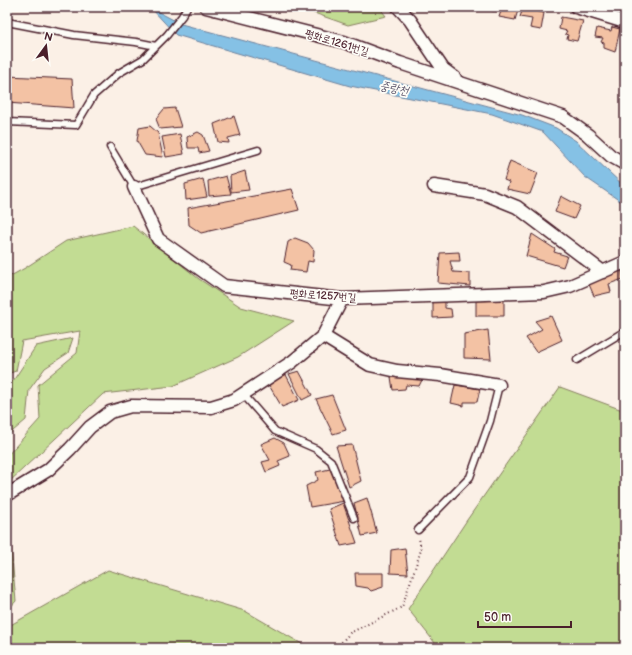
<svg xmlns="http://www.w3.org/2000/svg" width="632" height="655" font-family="'Balsamiq Sans','Poor Story',sans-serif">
  <rect width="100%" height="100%" fill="#fbf0e6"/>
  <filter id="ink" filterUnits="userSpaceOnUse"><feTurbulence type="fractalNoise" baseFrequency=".025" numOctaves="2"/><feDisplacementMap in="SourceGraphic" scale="8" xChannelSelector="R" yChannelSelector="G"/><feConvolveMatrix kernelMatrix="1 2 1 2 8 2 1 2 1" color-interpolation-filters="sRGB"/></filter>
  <g filter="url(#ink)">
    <!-- green -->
    <path fill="#c2dc93" stroke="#867e5f" d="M297,7H379L386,16L348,25Z
      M133,226L199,279L241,307L294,321L238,357L173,386L103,394L9,482H7V456L40,419L38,385L77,353L80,331L22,341L16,371L7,374V278L25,268L66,241Z
      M73,338L68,353L45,368L29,390L26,420L7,436V383L13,381L36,346Z
      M560,387L625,411V648H439L408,609L467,520Z
      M9,527L16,601L7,611V528Z
      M108,570L245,611L309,648H7V627Z"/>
    <!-- water -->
    <path fill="#85c1e5" stroke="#6d809b" d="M151,8L181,24L522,115L556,128L576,141L625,187V202L620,201L585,177L543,132L492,114L350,86L176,35Z"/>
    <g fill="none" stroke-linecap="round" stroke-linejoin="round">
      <!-- stream -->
      <path stroke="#6d809b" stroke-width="3.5" d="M149,7L151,8"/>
    </g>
    <!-- building -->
    <path fill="#f3c2a4" stroke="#4a1f2b" d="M493,7H519L515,20L499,17L501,11H492Z
      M523,8L544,13L541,30L530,28L532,19L520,17Z
      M561,17L583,21L577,41L567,39L568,35L565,34L567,31L559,29Z
      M612,27L620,29L615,52L604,48V43L601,42L603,38L595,37L597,28L611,31Z
      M7,76L72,79L74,108L7,103Z
      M175,108L181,127L160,129L156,119L164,109Z
      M234,116L240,135L228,138L229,143L218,142L214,124Z
      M150,126L158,133L163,157L145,155L137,141L139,128Z
      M198,132L203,135L209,151L199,153L198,148H188L187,137Z
      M180,134L184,154L166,157L162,137Z
      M510,161L538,173L530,194L507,189L509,182L504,180Z
      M245,171L249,190L231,192L230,176Z
      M226,176L231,194L209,196L208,181Z
      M203,179L207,197L186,200L185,184Z
      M292,189L299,210L201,233L189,225L188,208Z
      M561,196L580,206L574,219L555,212Z
      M532,234L555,249L554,252L567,256L563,267L526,256Z
      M295,238L308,243L314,250L313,262L308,261L306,272L290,270L291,265L284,262L288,242Z
      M459,252L460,261H450L453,272L470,273V286L438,283L440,253Z
      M621,267L623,279L609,284L611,292L594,296L588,282Z
      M433,298L445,301V308L451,309L452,317L433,318Z
      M504,300V316H476V301Z
      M551,316L562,340L536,352L526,338L542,329L535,321Z
      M488,330L491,359L464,358V334Z
      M284,371L299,400L282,407L267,382Z
      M299,371L312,395L302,400L289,374Z
      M391,377L423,378L419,386L406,385L405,389L393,390Z
      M455,385L480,389L477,402H464V406L451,403Z
      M332,395L346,430L333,434L316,399Z
      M275,438L284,443L290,456L278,461L280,466L266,472L262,462L270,460L261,444Z
      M352,445L361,481L349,487L336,446Z
      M330,469L345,501L310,507L306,486L318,480L316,472Z
      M367,498L377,533L362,536L354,503Z
      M343,503L357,543L341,546L329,509Z
      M405,548L408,574L390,573L391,550Z
      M355,573H383V587L371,591L368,588L356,586Z"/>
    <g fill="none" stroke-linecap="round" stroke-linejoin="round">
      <!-- lane casing -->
      <g stroke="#4a1f2b" stroke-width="9">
        <path id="lane" d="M7,22L74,35L136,42L156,46
          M7,122L76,125L94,95L119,73L143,59L167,35L182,16L187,7
          M110,147L134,187L258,150
          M577,360L625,331
          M243,394L275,431L316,449L331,461L354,518
          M418,530L470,477L490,421L499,385"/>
      </g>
      <!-- street casing -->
      <g stroke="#4a1f2b" stroke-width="15">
        <path id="street" d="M206,7L344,42L400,63L563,117L588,135L611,156L625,164
          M398,7L410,20L443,69L455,78
          M576,7L625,22
          M434,186L485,194L517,207L603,272
          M134,187L158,239L224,286L342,299L544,292L570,286L625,262
          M323,336L370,365L397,371L440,375L499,385
          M7,495L48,470L70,449L90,427L110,412L131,406L211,407L234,400L292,362L323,336L342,299"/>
      </g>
      <!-- path -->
      <path stroke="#4a1f2b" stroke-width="2" stroke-dasharray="1 3" stroke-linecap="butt" d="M336,648L350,633L402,607L421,550L419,538"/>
      <!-- lane -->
      <use href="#lane" stroke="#fdfcf7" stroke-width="6"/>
      <!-- street -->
      <use href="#street" stroke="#fdfcf7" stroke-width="12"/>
    </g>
  </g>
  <g text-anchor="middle" stroke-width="3.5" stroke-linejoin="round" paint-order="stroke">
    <!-- street labels -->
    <g font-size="11" fill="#4a1f2b" stroke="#fdfcf7">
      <text transform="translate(337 42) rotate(17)" y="4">평화로1261번길</text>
      <text transform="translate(323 295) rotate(4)" y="4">평화로1257번길</text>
    </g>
    <!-- water labels -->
    <g font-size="12" font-style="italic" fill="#5f586c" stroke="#fdfcf7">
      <text transform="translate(394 88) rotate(12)" y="4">중랑천</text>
    </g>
  </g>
  <!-- margin -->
  <rect width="632" height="655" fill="none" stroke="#fdfcf7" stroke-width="24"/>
  <rect x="12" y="12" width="608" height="631" fill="none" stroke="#4a1f2b" stroke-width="1.5" filter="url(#ink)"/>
  <!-- north arrow -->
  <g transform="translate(46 46) rotate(15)" stroke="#fdfcf7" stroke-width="3" paint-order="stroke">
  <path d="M0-3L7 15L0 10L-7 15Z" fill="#4a1f2b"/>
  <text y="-6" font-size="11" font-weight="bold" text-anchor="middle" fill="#4a1f2b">N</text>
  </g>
  <!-- scale -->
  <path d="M478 621v6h93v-6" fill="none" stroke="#4a1f2b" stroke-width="2"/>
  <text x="484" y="621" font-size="12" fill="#4a1f2b" stroke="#fdfcf7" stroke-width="3" paint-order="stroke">50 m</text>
</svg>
